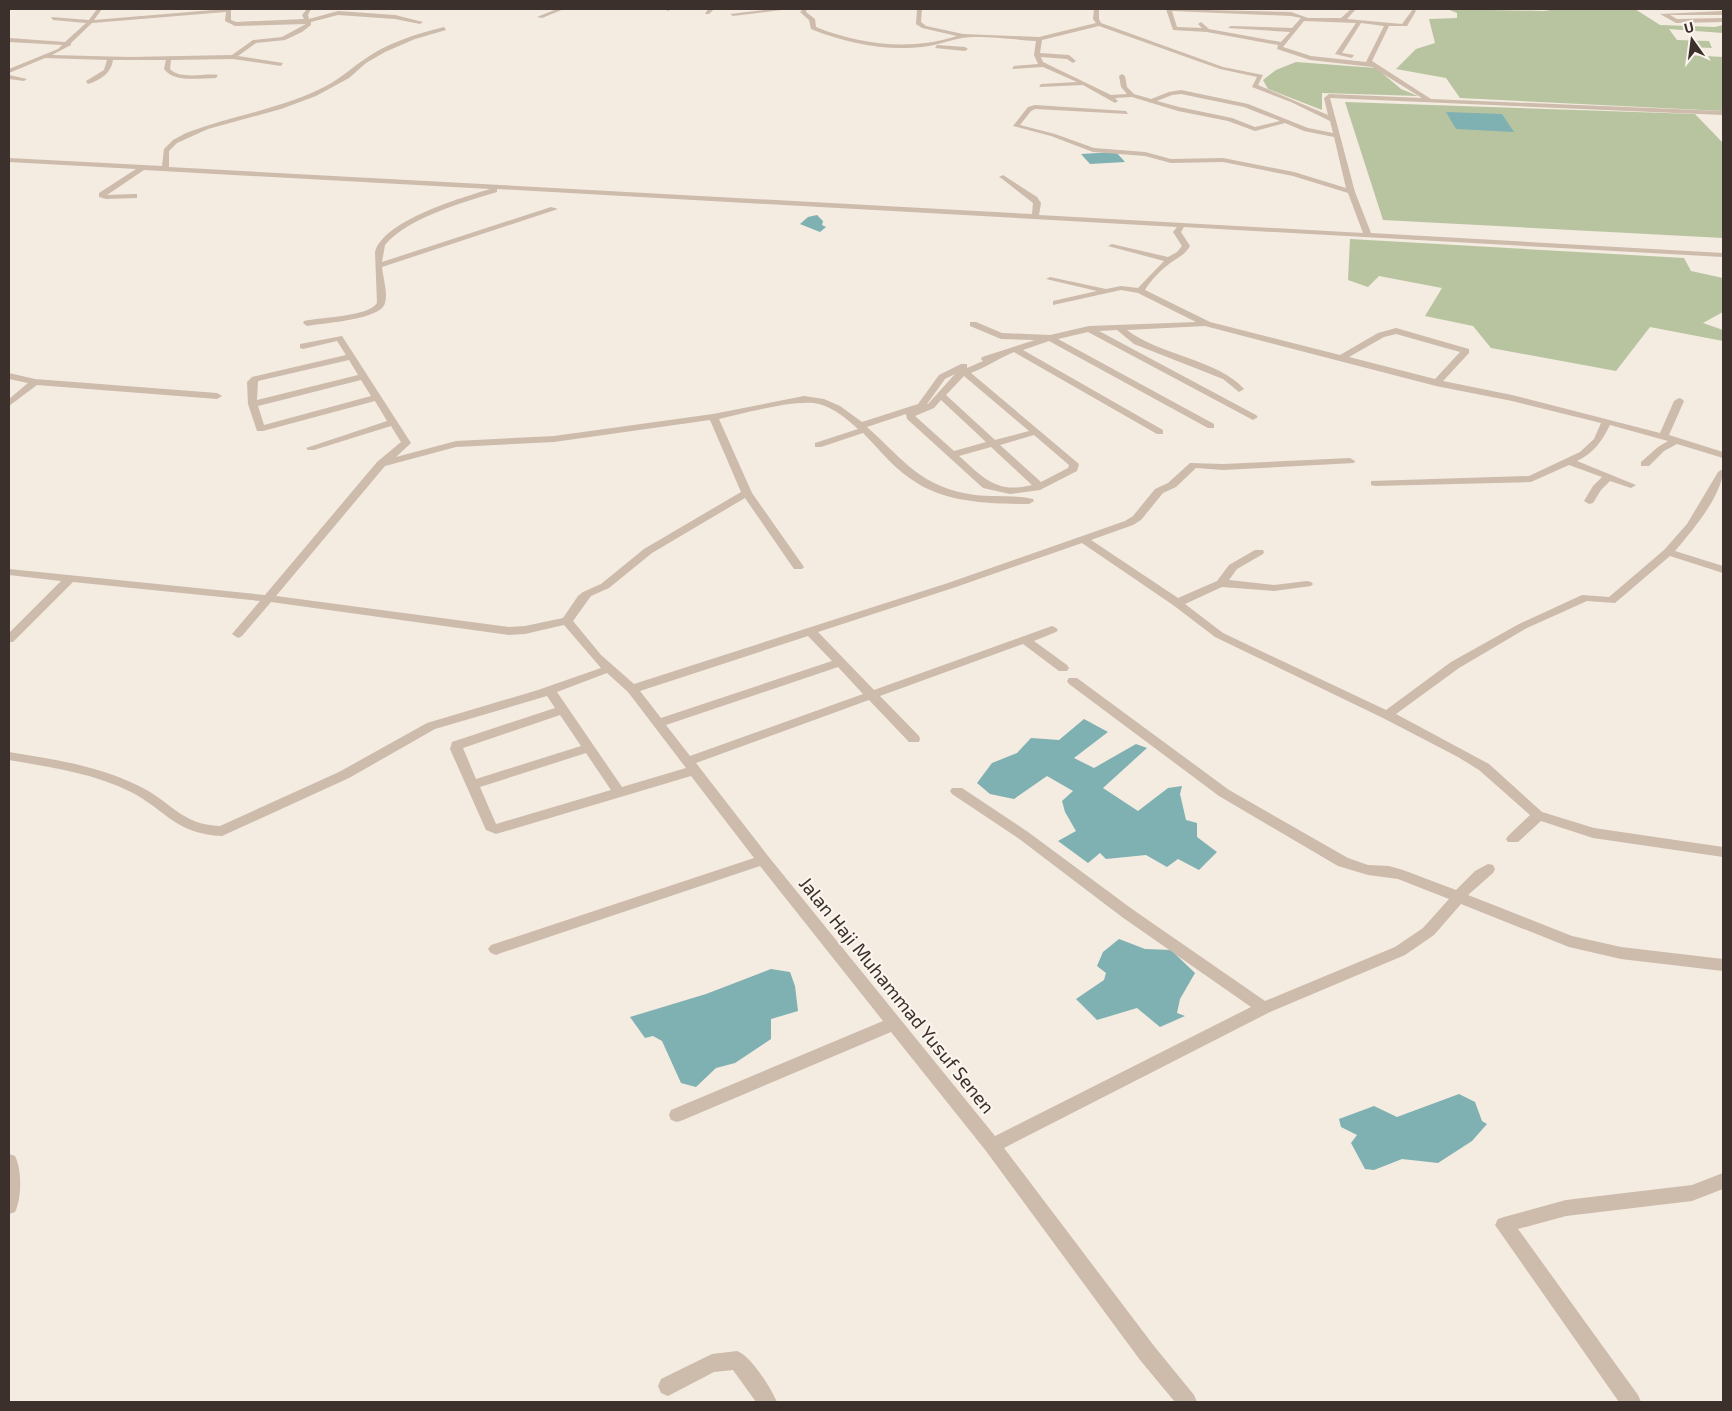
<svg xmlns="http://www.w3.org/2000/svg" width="1732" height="1411" font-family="'Exo 2',sans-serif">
  <rect width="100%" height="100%" fill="#f4ebe1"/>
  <!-- green -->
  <path fill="#b8c4a0" d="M1447,9L1544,11L1556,9H1635L1660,25L1715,27L1723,25V33L1669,29L1677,40L1709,41L1712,48L1689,47L1687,55L1723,57V111L1460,98L1446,78L1396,69L1416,49L1435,43L1429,19L1457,18V13Z
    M1296,62L1376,68L1401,89L1418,96L1322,93V110L1268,89L1263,80L1276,70Z
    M1345,102L1695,114L1723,143V238L1383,220Z
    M1350,239L1684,258L1691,271L1723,278V312L1703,323L1723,330V341L1650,327L1616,371L1491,348L1473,326L1425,316L1442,288L1379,276L1368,287L1348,280Z"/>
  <!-- water -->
  <path fill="#7fb0b2" d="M1446,112L1502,114L1514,132L1456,129Z
    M1116,152L1125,162L1090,164L1081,154Z
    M817,215L823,221L822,225L826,227L820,232L800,224L808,217Z
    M1084,719L1108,732L1074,758L1094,768L1136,744L1147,748L1103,788L1138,811L1168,788L1182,786L1180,794L1186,820L1197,823V837L1217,852L1199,870L1178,859L1167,867L1146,855L1106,859L1100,853L1088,863L1058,841L1076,831L1065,812L1062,801L1073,791L1047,776L1014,799L990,794L977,783L992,763L1017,753L1031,738L1059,740Z
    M1119,939L1145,949L1171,950L1195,973L1180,999L1177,1013L1185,1016L1160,1027L1137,1008L1097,1020L1076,999L1104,980L1106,973L1097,966L1103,952Z
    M771,969L790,972L795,986L798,1011L771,1019V1039L735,1063L716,1068L696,1087L681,1083L662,1041L653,1036L645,1038L630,1017L706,994Z
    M1459,1094L1475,1102L1482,1121L1487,1124L1472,1141L1438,1163L1402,1159L1374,1170L1365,1169L1351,1143L1357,1135L1341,1127L1339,1119L1374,1106L1397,1117Z"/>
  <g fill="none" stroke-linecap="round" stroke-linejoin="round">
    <!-- street -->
    <path fill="#cdbbac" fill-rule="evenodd" d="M97,9H102L94,20L225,9H231V20L236,22L304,19L302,15L307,9H311L308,15L309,19L338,11L395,15L423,22L420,24L395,19L338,15L311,22V25L302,32L285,40L256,43L238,56L283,63L281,66L233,59L171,60L170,69C180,80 205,73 218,75L216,78C200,78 174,83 164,69L166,60H113C111,74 100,80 88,84L86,81L104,70L107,60L45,58L9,73V69L58,49L62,45L9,42V38L65,42L86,23L53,20L51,17L89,20ZM226,12L225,21L235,26L306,24L282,37L253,40L232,55L130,57L52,55L71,45V43L92,23Z
      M557,9H564L542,18L537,17Z
      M664,9H671L668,11Z
      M708,9H714L709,14H705Z
      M772,9H789L733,16L730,14Z
      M803,9H807L806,12L815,19L816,27C860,45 911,51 957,36L922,28L916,24L917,9H922L921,22L926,26L963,34L1039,37L1096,23L1093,19L1094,9H1099V19L1101,23L1223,67L1263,75L1258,85L1328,115L1324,98L1329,94L1422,98L1372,67L1310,60L1277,49L1278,45L1207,32L1173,30L1166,9L1291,12L1308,18H1341L1351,9H1356L1347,19L1402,24L1413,9L1416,11L1407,26H1389L1372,61L1431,99L1723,111V115L1330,98L1355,192L1371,233L1723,253V257L1184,227L1181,232L1190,246C1185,255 1177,258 1169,264C1160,271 1151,280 1145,290L1210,322L1340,355L1378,333L1396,328L1469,349V353L1443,381L1512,395L1660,433L1674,401L1679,398L1682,399L1684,401L1669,435L1723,452V458L1677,444L1664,451L1649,466H1641V462L1658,447L1668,441L1610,425C1602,441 1594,453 1577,461L1636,485L1631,488L1610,481L1601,490L1593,503L1589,504L1584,501L1593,486L1602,477L1569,465L1531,482L1375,486L1371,485V481L1529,476L1580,452L1594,439L1601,423L1512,401L1436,386L1205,326L1127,330C1159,355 1219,360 1244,389L1239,392L1223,379L1134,344L1117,330L1099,331L1256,415L1258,417L1253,420L1088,332L1058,339L1214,424V428H1208L1049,341L1023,350L1163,430V434H1157L1014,352C999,358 987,367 971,373L1079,464L1077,471L1040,490L1010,494L983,488L907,419L906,414L867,427C905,461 920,487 975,495C993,497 1016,495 1033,499L1034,501L1029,504C993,504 948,503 917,483C896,471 880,450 863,433L821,447H815V443L858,429C847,419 834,408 819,404C797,398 743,414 719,419L752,493L804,567L802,569H794L745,498L652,553L609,588L591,596L573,621L601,655L634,684L948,583L1125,521L1133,516L1155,489L1168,483L1190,463L1223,464L1350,458L1355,461L1354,463L1223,470L1196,468L1176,487L1163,493L1141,520L1133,525L1091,540L1178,598L1217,581L1229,565L1255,550H1263L1264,552L1263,554L1237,569L1229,580L1274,585L1307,581L1311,582L1313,584L1311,586L1274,591L1222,587L1185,604L1223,633L1386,710L1451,662L1519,624L1582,595L1609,597L1664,550L1687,524L1718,472L1723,469C1723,495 1692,531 1675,551L1723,566V573L1670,556L1615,603L1587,601L1527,628L1459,668L1396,714L1489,764L1542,812L1594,828L1723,847V857L1593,838L1541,821L1518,842H1508L1506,839L1508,836L1530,815L1479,770L1458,757L1383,718L1215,637L1173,605L1082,543L956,587L818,632L874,690L1052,626L1056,628L1058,630L1056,632L1034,641L1067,665L1069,668L1067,671H1059L1023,644L880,696L919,736L920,739L919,742H909L869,700L696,763L768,856L995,1136L1251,1007L1122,917L1018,838L952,794L950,791L952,788H962L1028,832L1132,909L1265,1001L1395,947L1423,928L1449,899L1398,879L1368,875L1338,866L1219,796L1069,684L1067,681L1069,678H1077L1229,790L1348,858L1368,865L1389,866L1403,870L1456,890L1475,871L1488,864L1493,865L1495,869L1493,873L1468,895L1572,936L1621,947L1723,959V971L1621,959L1569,947L1461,904L1434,935L1405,955L1270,1012L1004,1148L1154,1346L1194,1395L1197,1402H1175L1140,1360L986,1151L891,1032L683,1120L677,1122L671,1120L669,1115L671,1110L883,1021L760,866L501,953L496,955L491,953L488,949L491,945L754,858L691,776L496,834L486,830L450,749L452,742L555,708L547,696L435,729L349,778L222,836C176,834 167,811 131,792C93,773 50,767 9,760V752C53,759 99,766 139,786C171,801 181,825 220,826L339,772L427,723L538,690L601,668L564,625L525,634L509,635L271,602L242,636L238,638L232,634L260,601L73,582L13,642H9V633L61,581L9,575V569L265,595L377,462L401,442L391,426L314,450H308L306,448L387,421L375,401L263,431H257L248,404L247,382L252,377L346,355L337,341L303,349L300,348V344L342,336L411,443L396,457L456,441L554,436L713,414L804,396L824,399L840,406L862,422L918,404L939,375L961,364H967V368L983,361L981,359L982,357L1035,340L1001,339L970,326V322H976L1002,333L1050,335L1089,326L1196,322L1138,293L1121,290L1053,305V301L1097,291L1046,279L1050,277L1106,289L1121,286L1138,288L1164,261L1108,246L1112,244L1168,257L1177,252L1182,246L1173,232L1177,227L497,189V192C464,202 407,218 385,245L382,262L551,207L558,209L382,267C383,278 388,293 385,303C381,320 322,323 307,326L303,323L304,321C321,317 368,317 377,303L375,252C384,220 461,198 490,189L144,170L107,195L134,194H137V198L106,199L99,197V193L136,169L9,162V158L162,166L164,149L173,140L186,133C229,116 276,110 318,90C338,81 346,72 362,61C386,43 416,34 444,27L446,30L415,39L385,52L366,63L349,78L316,96L281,109L208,129L177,143L169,151V167L1032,214L1033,203L1001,178L999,177L1003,175L1037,197L1041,203L1039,215L1363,233L1348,193L1293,176L1223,162L1171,163L1145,156L1093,152L1051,136L1013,126L1028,107L1035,105L1126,111L1128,114L1035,109L1031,111L1020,125L1055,134L1094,148L1145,152L1171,159L1223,158L1294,172L1346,188L1334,137L1304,131L1285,123L1255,131L1228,121L1178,111L1132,97L1115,98L1118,101L1115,103L1083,85L1039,87L1041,84L1077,82L1043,67L1012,69L1014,66L1038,64L1034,55L1036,41C1017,40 980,35 962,38C951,40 940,44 929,46C889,52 848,44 811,29L809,20L800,12ZM1172,11L1291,16L1301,18L1292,28L1231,26L1228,28L1290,32L1281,42L1209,29L1201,22L1198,24L1202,28L1177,27ZM1304,21L1356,23L1335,54L1352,58L1354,55L1342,53L1361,23L1384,26L1366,62L1311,56L1283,47ZM1099,26L1220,69L1257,77L1252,87L1291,102L1330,121L1333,133L1308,128L1248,104L1181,90L1169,92L1151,99L1134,94L1127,87L1125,76L1122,74L1119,76L1121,87L1127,94L1111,95L1043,62L1041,57L1067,59L1073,63L1076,61L1069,55L1040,53L1042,40ZM1181,94L1244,107L1280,121L1255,127L1232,118L1179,107L1157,101L1172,95ZM1396,334L1460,352L1435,379L1349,357L1384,337ZM349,360L358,375L257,400L258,381ZM955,374L928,404H927L945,379ZM964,376L1029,431L995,440L946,395ZM361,380L371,396L264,425L258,406ZM941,400L986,442L954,451L915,416L934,408ZM710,420L741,492L644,549L601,584L583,592L578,596L563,618L525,626L509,627L276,596L385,466L456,447L554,442ZM1034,435L1069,465L1068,468L1041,482L1000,445ZM991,447L1032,485C996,494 984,478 959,456ZM808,636L832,661L661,718L640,691ZM838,667L863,694L690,756L666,725ZM607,673L628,692L686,768L622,787L557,692ZM560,715L581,746L476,779L463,748ZM586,753L611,790L496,824L480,787Z
      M1723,11V15H1670L1677,19L1723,18V22L1676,23L1660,14Z
      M937,45L965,47L968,49L965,51L935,48Z
      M9,75L27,79L24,81L9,79Z
      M9,373L35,379L217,393L222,396L217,399L37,385L9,406V399L28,383L9,379Z
      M9,1154L15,1156C22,1170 22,1197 15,1212L9,1214Z
      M1723,1173V1189L1692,1201L1566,1216L1518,1229L1638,1395L1641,1402H1619L1495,1225L1498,1219L1504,1217L1566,1200L1692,1185Z
      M737,1351C751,1356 771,1388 777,1402H756L733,1370L714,1372L668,1396L661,1393L658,1386L661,1379L712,1354Z"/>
  </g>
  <g text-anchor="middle" stroke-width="4.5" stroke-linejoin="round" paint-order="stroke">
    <!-- near-street labels -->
    <g font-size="19" fill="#3b302b" stroke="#fbf5ee">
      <text transform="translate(897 995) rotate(51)" y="7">Jalan Haji Muhammad Yusuf Senen</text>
    </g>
  </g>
  <!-- border -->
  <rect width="1732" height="1411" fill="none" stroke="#3b302b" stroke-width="20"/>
  <!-- north arrow -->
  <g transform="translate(1692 40) rotate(346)" stroke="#fbf5ee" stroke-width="4" paint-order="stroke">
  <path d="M0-4L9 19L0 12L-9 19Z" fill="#3b302b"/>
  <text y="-8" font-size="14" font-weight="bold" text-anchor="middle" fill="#3b302b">U</text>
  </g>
</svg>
